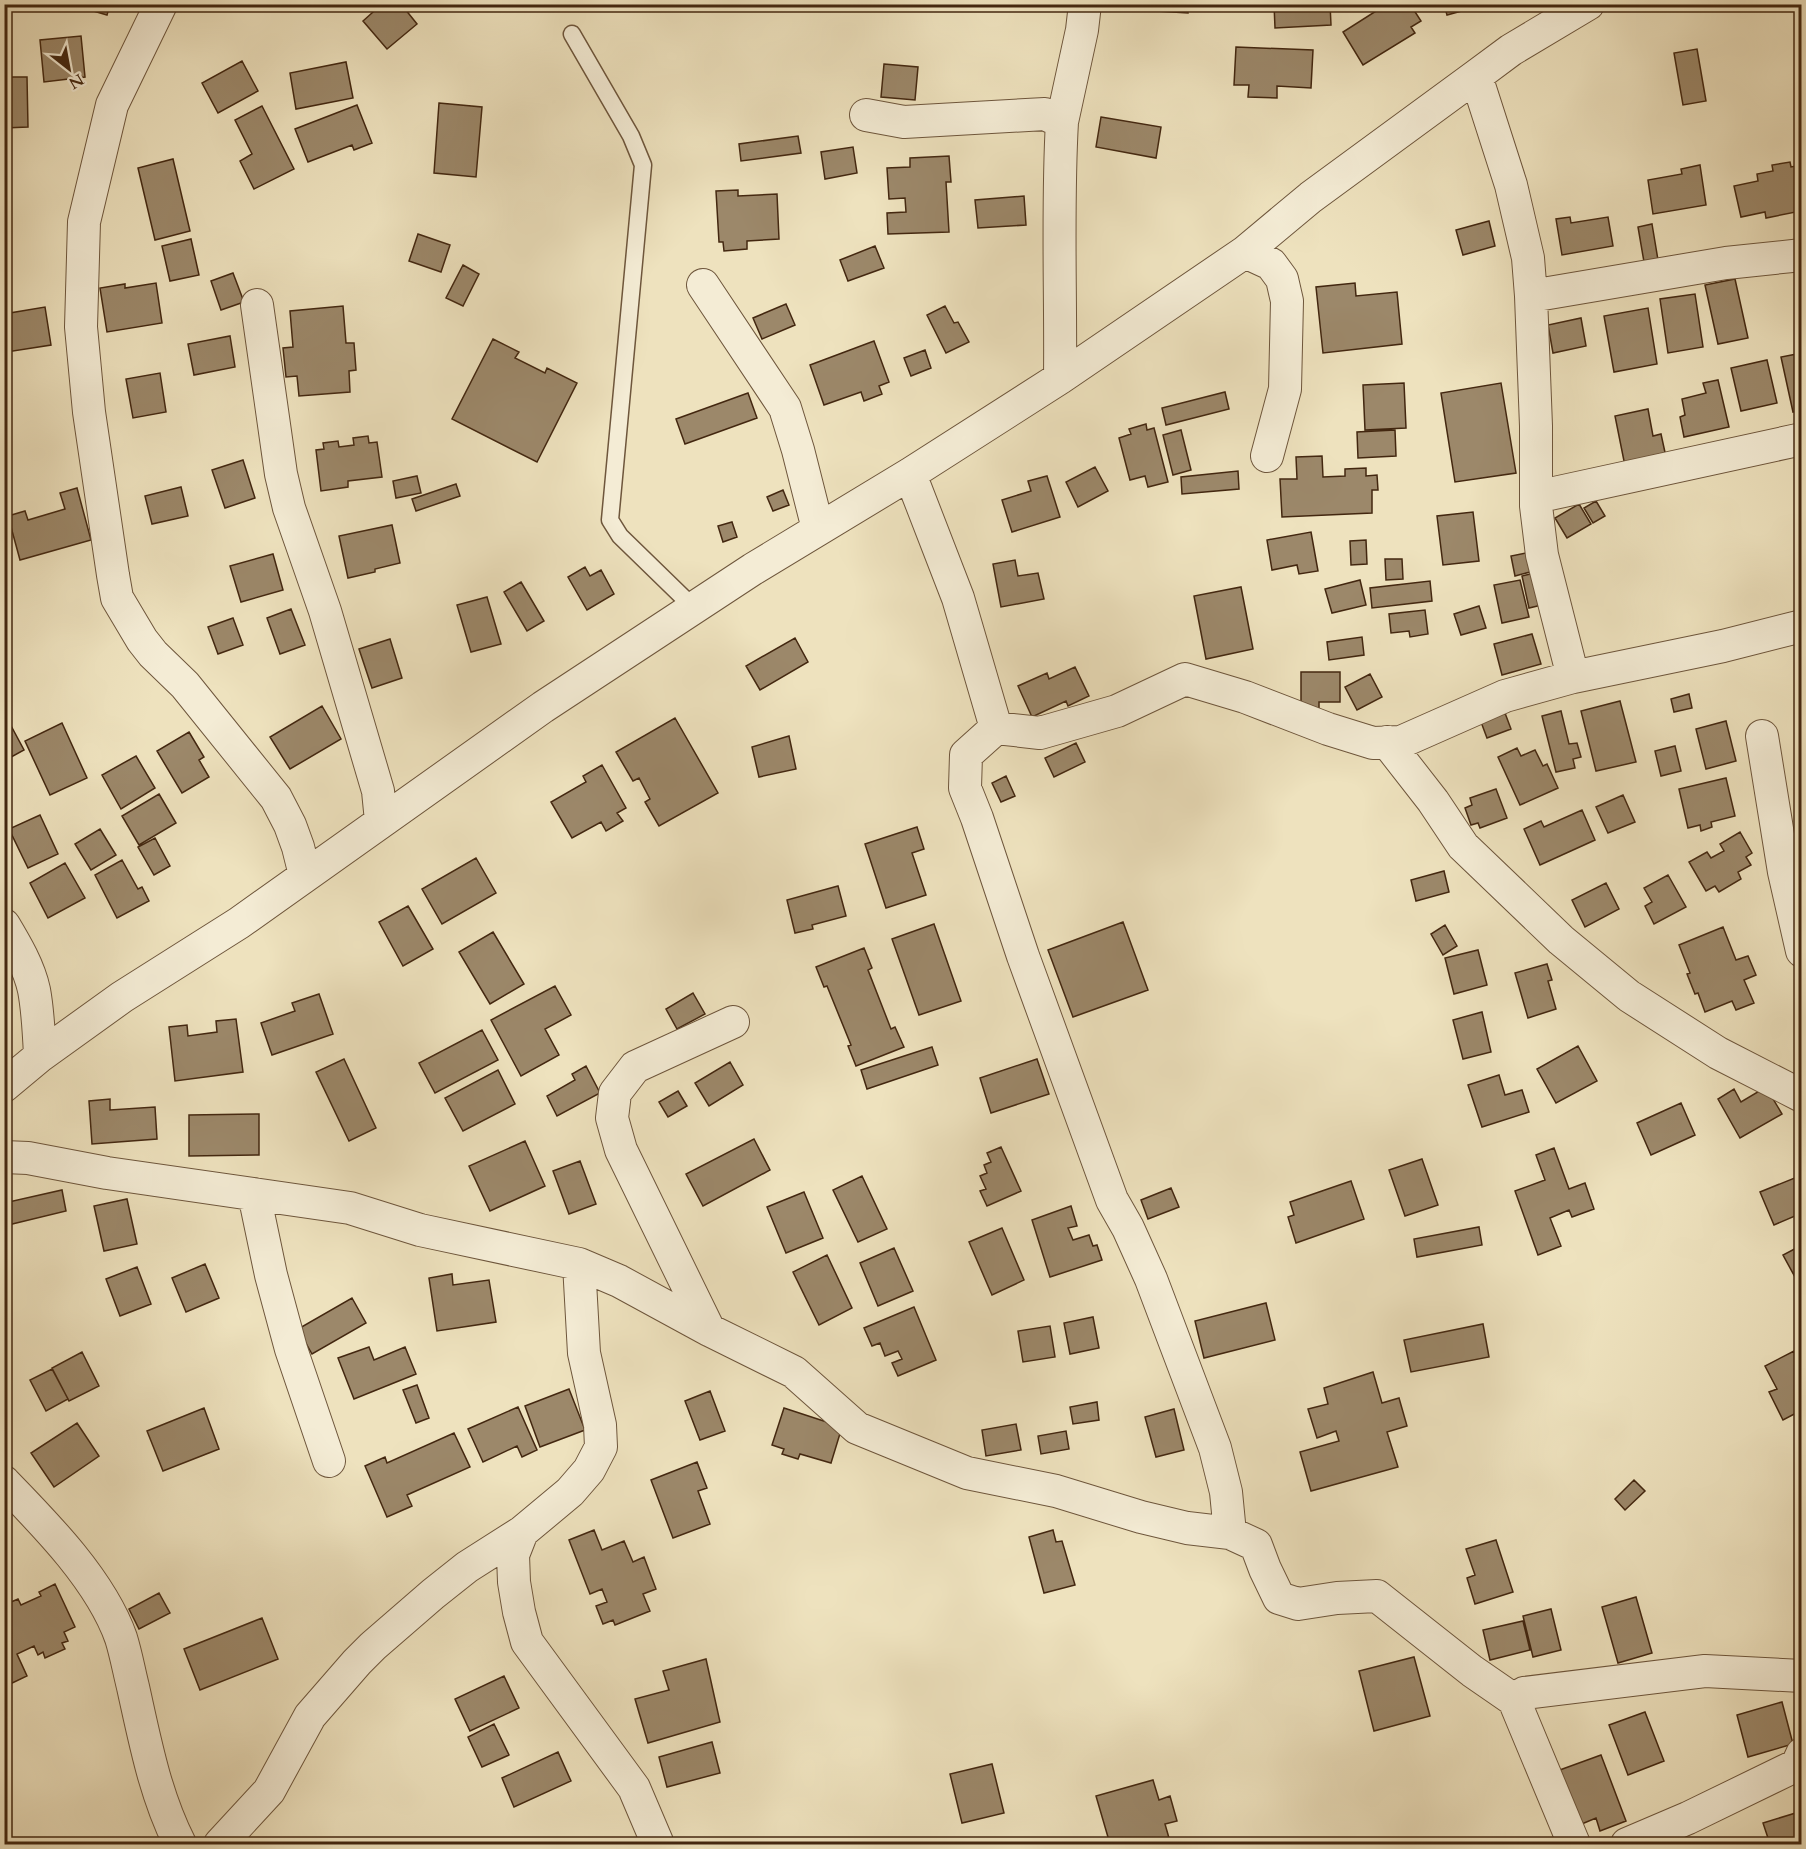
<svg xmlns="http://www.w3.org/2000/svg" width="1806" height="1849" font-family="Cardo,serif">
  <rect width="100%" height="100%" fill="#eee2be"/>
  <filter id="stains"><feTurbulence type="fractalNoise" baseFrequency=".00333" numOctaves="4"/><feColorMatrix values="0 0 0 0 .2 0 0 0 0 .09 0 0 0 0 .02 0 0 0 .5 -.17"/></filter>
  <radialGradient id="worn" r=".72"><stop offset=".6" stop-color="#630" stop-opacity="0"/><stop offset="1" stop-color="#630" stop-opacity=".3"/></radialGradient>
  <!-- building -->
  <path fill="#9c886a" stroke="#432710" stroke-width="1.5" d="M70,4H110L107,15Z
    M382,4H401L417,24L387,49L363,21Z
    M1156,4H1188V13L1156,11Z
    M1274,4H1330L1331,25L1275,28Z
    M1387,4H1410L1421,21L1411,27L1415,33L1363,65L1343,32Z
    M1444,4H1480V6L1447,15Z
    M81,36L85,77L44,82L40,40Z
    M1236,47L1313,50L1311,88L1277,86V98L1248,97L1249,85H1234Z
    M1697,49L1706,101L1683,105L1674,53Z
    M242,61L258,91L218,113L202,83Z
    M346,62L353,98L296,109L290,73Z
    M884,64L918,67L915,100L881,97Z
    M4,77H27L28,127L4,128Z
    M439,103L482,107L476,177L434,173Z
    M357,105L372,143L354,150L352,145L308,162L295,129Z
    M262,106L294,169L254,189L240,161L252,154L235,120Z
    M1101,117L1161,127L1156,158L1096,147Z
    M798,136L801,153L741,161L739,144Z
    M853,147L857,173L825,179L821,152Z
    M949,156L951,182H946L949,232L888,234L887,213L906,212L905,198L889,199L887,168L910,167V158Z
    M173,159L190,231L155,240L138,168Z
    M1790,162L1791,167L1802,165V205L1796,207V212L1766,218L1765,212L1741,217L1734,186L1758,181L1757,174L1773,171L1772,165Z
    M1700,165L1706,205L1653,214L1648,180L1682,174L1681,169Z
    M738,190V196L777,194L779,239L747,241V249L724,251L723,242H719L716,191Z
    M1024,196L1026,225L978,228L975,200Z
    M1570,217L1571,223L1608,217L1613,246L1562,255L1556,219Z
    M1489,221L1495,246L1463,255L1456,230Z
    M1652,224L1658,260L1644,262L1638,227Z
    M418,234L450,245L441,272L409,261Z
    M191,239L199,275L170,281L162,246Z
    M875,246L884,268L848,281L840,260Z
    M463,265L479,274L463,306L446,298Z
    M233,273L244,302L221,310L211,281Z
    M1735,279L1748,338L1718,344L1705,285Z
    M156,283L162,323L107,332L100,288L125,284V288Z
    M1355,283L1356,296L1397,292L1402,344L1323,353L1316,287Z
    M1695,294L1703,347L1668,353L1660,299Z
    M786,304L795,325L762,339L753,318Z
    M343,306L346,343H354L356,370L349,371L350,392L299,396L297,376L286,377L283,348L293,347L290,311Z
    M945,306L954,323L958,322L969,342L946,353L927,315Z
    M45,307L51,345L6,352L8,362L4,363V314Z
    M1648,308L1657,364L1614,372L1604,316Z
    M1581,318L1586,346L1553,353L1548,325Z
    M230,336L235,367L194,375L188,344Z
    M493,339L519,352L515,358L545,373L547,368L577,383L537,462L452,419Z
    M874,341L889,382L879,386L882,394L864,401L861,392L824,405L810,365Z
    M925,350L931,368L911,376L904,358Z
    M1802,353V410L1793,412L1781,357Z
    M1767,360L1777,403L1741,411L1731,368Z
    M160,373L166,412L133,418L126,379Z
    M1718,380L1729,427L1684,437L1680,417L1685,415L1682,399L1706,393L1703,383Z
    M1404,383L1406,428L1365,430L1363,385Z
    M1501,383L1516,473L1455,482L1441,393Z
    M1225,392L1229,409L1166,425L1162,408Z
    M748,393L757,418L685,444L676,419Z
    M1648,409L1653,436L1661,434L1666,457L1625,466L1615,416Z
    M1146,424L1147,430L1154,428L1168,482L1148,487L1145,476L1130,480L1119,438L1131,434L1129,429Z
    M1181,430L1191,470L1173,475L1163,435Z
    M1395,430L1396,456L1358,458L1357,432Z
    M368,436L369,443L377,442L382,477L348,481V487L321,491L316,450L324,449L323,443L338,441L339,447L354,445L353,438Z
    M1322,456L1323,477L1345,476V469L1366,468V476L1377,475L1378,490H1372V513L1282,517L1280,479H1297L1296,457Z
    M243,460L255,498L225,508L212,470Z
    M1095,467L1108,491L1078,507L1066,482Z
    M1238,471L1239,489L1182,494L1181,477Z
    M417,476L421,493L396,498L393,481Z
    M1047,476L1060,517L1012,532L1002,500L1031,491L1028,481Z
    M456,484L460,496L416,511L412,499Z
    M181,487L188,516L152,524L145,496Z
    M77,488L91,540L20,560L8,516L25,511L28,520L65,509L60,493Z
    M783,490L789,505L773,511L767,497Z
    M1596,501L1605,516L1593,523L1584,508Z
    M1579,504L1591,524L1567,538L1555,518Z
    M1473,512L1479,561L1443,565L1437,516Z
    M732,522L737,537L723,542L718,526Z
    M392,525L400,563L375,569V572L348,578L339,536Z
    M1311,532L1318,571L1299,574L1297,565L1272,570L1267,540Z
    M1366,540L1367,564L1351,565L1350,541Z
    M1526,553L1530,572L1515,576L1511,556Z
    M273,554L283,590L241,602L230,566Z
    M1385,559H1402L1403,579L1386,580Z
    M1015,560L1018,576L1038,573L1044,599L1001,607L993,564Z
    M585,567L590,576L601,570L614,594L587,610L568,577Z
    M1539,572L1546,604L1529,608L1522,576Z
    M1360,580L1366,605L1332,613L1325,589Z
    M1520,580L1529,617L1502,623L1494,585Z
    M1430,581L1432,601L1372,608L1370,588Z
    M521,582L544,621L527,631L504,592Z
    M1241,587L1253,649L1206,659L1194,596Z
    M487,597L501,644L471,652L457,605Z
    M1479,606L1486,628L1461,635L1454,614Z
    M291,609L305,645L280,654L267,618Z
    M1425,610L1428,634L1410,637L1409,631L1391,633L1389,614Z
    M233,618L243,645L218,654L208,627Z
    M1532,634L1541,664L1502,675L1494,644Z
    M1362,637L1364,655L1329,660L1327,642Z
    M795,638L808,662L760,690L746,666Z
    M390,639L402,678L372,688L359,649Z
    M1075,667L1089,696L1068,706L1066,701L1032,717L1018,686L1047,673L1049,679Z
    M1301,672H1340V702H1319V708H1301Z
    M1370,674L1382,697L1357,710L1345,687Z
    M1689,694L1692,708L1674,712L1671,699Z
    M1620,701L1636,762L1596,771L1581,711Z
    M322,706L341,739L290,769L270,737Z
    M1561,711L1569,744L1577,743L1581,757L1573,759L1575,768L1556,772L1542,716Z
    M1505,713L1511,729L1487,738L1481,722Z
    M675,718L718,793L659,826L645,802L650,799L639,778L633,781L616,752Z
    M1726,721L1736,761L1706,769L1696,729Z
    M9,722L24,750L4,761V724Z
    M62,723L87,778L50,795L25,741Z
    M189,732L204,757L199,760L209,777L182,793L157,751Z
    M789,736L796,769L759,777L752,747Z
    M1076,743L1085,762L1054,777L1045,758Z
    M1675,746L1681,771L1661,776L1655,751Z
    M1517,748L1521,756L1535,750L1543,766L1547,764L1558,788L1520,805L1498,757Z
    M136,756L155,788L121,809L102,775Z
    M602,765L626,808L617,813L623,821L606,831L601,822L572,838L551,802L586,782L583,776Z
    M1006,776L1015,796L1001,802L992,783Z
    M1726,778L1735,816L1711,822L1712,827L1701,831L1700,825L1688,828L1679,789Z
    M1496,789L1507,818L1480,828L1478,823L1471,825L1465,808L1472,805L1470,798Z
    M159,794L176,823L139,845L122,816Z
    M1623,795L1635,822L1608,833L1596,807Z
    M1582,810L1595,840L1540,865L1524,829L1541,821L1544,827Z
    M40,815L58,854L28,868L9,829Z
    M917,827L924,849L912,853L926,895L886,908L865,844Z
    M100,829L116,855L91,870L75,844Z
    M1740,832L1752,853L1746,857L1751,865L1738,872L1741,879L1719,892L1715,886L1706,891L1689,862L1707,852L1711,858L1724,851L1720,844Z
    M155,838L170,866L154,875L138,847Z
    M476,858L496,893L442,924L422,889Z
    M122,860L138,889L142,887L149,901L117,918L95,875Z
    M65,863L85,898L48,918L30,883Z
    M1444,871L1449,892L1416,901L1411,880Z
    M1668,875L1686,907L1654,924L1645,906L1652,902L1644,888Z
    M1606,883L1619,909L1585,927L1572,900Z
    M838,886L846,916L812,925L813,929L795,933L787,900Z
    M408,906L433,949L403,966L379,922Z
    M1123,922L1148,990L1073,1017L1048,950Z
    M934,924L961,1001L919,1015L892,939Z
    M1445,925L1457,946L1443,955L1431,934Z
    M1723,927L1736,960L1748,956L1756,975L1744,980L1754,1003L1736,1010L1732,1001L1705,1012L1698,993L1695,994L1687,974L1690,973L1679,945Z
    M493,932L524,984L490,1004L459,952Z
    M864,948L872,968L868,970L891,1029L895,1027L904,1047L856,1066L848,1046L851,1045L827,986L824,987L816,967Z
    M1478,950L1487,985L1454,994L1445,958Z
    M1547,964L1552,980L1548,981L1556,1009L1528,1018L1515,973Z
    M555,986L571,1015L545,1029L559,1055L521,1076L491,1020Z
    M693,993L705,1014L677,1029L666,1009Z
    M319,994L333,1034L272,1055L261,1023L295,1011L292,1003Z
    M1482,1012L1491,1052L1463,1059L1453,1020Z
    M236,1019L243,1072L175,1081L169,1027L187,1025L188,1036L217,1032L216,1021Z
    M482,1030L498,1060L435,1093L419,1063Z
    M1578,1046L1597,1081L1556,1103L1537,1069Z
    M932,1047L938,1065L867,1089L861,1070Z
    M344,1059L376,1128L349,1141L316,1072Z
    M1037,1059L1049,1094L991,1113L980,1078Z
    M730,1062L743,1085L709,1106L695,1083Z
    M586,1066L600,1093L557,1116L547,1096L575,1080L572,1074Z
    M498,1070L515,1104L463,1131L445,1098Z
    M1499,1075L1505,1095L1522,1090L1529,1112L1482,1127L1468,1085Z
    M1766,1087L1782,1114L1740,1138L1718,1099L1734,1089L1741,1102Z
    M678,1091L687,1106L668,1117L659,1102Z
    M110,1099V1110L155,1107L157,1139L92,1144L89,1101Z
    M1681,1103L1695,1135L1651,1155L1637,1123Z
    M259,1114V1155L189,1156V1115Z
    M754,1139L770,1170L703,1206L686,1174Z
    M525,1141L545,1186L490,1211L469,1166Z
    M1001,1147L1021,1191L987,1206L980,1191L986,1189L980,1176L987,1173L984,1165L991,1162L987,1153Z
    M1554,1148L1569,1189L1585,1183L1594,1209L1572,1217L1569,1210L1550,1218L1561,1246L1538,1255L1515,1191L1545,1180L1536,1155Z
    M1422,1159L1438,1205L1405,1216L1389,1170Z
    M580,1161L596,1204L569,1214L553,1171Z
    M1802,1175V1213L1774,1225L1760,1192Z
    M862,1176L887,1229L858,1242L833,1190Z
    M1351,1181L1364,1219L1296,1243L1288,1217L1294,1215L1290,1202Z
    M1171,1188L1179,1207L1148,1219L1141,1200Z
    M62,1190L66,1211L4,1226V1203Z
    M804,1192L823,1238L786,1253L767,1207Z
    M127,1199L137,1244L104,1251L94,1206Z
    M1071,1206L1077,1226L1068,1228L1073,1240L1089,1235L1093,1246L1097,1245L1102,1260L1050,1277L1032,1220Z
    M1479,1227L1482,1245L1417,1257L1414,1239Z
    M1002,1228L1024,1280L992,1295L969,1242Z
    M1802,1245V1290L1783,1255Z
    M894,1248L913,1291L878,1306L860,1263Z
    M827,1255L852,1308L819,1325L793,1272Z
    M205,1264L219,1298L186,1312L172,1278Z
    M137,1267L151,1304L120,1316L106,1279Z
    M452,1274L453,1285L489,1280L496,1322L437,1331L429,1278Z
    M352,1298L366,1323L312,1354L298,1329Z
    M1266,1303L1275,1340L1204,1358L1195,1321Z
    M914,1307L936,1360L898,1376L892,1363L902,1359L898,1351L885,1356L880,1343L872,1346L864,1328Z
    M1093,1317L1099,1348L1070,1354L1064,1323Z
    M1483,1324L1489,1357L1411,1372L1404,1340Z
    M1050,1326L1055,1357L1023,1362L1018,1331Z
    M369,1347L374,1360L405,1347L416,1374L354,1399L338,1358Z
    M1794,1351L1802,1365V1410L1783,1420L1769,1392L1777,1389L1765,1366Z
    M82,1352L99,1386L69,1401L52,1368Z
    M52,1369L68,1399L46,1411L30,1380Z
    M1373,1372L1382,1403L1399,1398L1407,1426L1387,1432L1398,1467L1311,1491L1300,1452L1339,1441L1336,1431L1317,1438L1308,1409L1328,1404L1324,1388Z
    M417,1385L429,1418L416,1423L403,1390Z
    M569,1389L585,1430L540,1447L525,1406Z
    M710,1391L725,1431L700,1440L685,1401Z
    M1097,1402L1099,1420L1073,1424L1070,1407Z
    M518,1407L537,1450L522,1457L517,1446L483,1462L468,1429Z
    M204,1408L219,1449L163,1471L147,1431Z
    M784,1408L842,1427L831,1463L800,1454L798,1459L782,1454L784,1449L772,1445Z
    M1174,1409L1184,1450L1156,1457L1145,1417Z
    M77,1423L99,1456L54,1487L31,1453Z
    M1016,1424L1021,1450L986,1456L982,1430Z
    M1066,1431L1069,1449L1041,1454L1038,1436Z
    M454,1433L470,1467L407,1495L412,1506L387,1517L365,1466L385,1457L387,1463Z
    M697,1462L707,1488L698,1491L710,1524L673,1538L651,1480Z
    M1634,1480L1645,1491L1625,1510L1615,1499Z
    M594,1530L602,1550L624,1541L633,1562L644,1557L656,1589L643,1594L650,1611L615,1625L613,1620L603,1624L596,1606L607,1602L602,1589L590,1594L569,1540Z
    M1053,1530L1056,1542L1062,1541L1075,1585L1044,1593L1029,1537Z
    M1496,1540L1513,1592L1475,1604L1467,1578L1475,1575L1466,1549Z
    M55,1584L75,1627L64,1632L68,1641L62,1643L65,1649L45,1658L43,1652L38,1655L34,1646L17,1654L27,1676L8,1685L4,1679V1605L18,1599L21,1605L41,1596L39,1592Z
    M159,1593L170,1613L139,1629L129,1609Z
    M1636,1597L1652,1653L1618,1663L1602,1607Z
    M1551,1609L1561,1650L1533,1657L1523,1616Z
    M262,1618L278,1659L200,1690L184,1649Z
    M1523,1621L1530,1650L1490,1660L1483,1630Z
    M1414,1657L1430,1716L1374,1731L1359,1671Z
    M706,1659L720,1722L648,1743L635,1699L669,1690L663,1671Z
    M504,1676L519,1708L470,1731L455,1699Z
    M1782,1702L1793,1744L1748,1757L1737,1715Z
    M1645,1712L1664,1761L1628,1775L1609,1725Z
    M494,1724L509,1755L482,1767L468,1737Z
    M712,1742L720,1773L667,1787L659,1757Z
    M558,1752L571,1781L514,1807L502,1778Z
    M1601,1755L1626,1821L1600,1831L1596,1818L1577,1826L1557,1771Z
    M992,1764L1004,1813L962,1823L950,1774Z
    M1153,1780L1159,1800L1170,1796L1177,1821L1165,1824L1169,1838L1146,1844H1110L1096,1796Z
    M1802,1811V1844H1770L1763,1823Z"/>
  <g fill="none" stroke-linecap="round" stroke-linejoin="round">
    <!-- lane casing -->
    <g stroke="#6e563c" stroke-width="19">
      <path id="lane" d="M572,34L631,136L643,165L610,520L620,536L694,608"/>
    </g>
    <!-- street casing -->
    <g stroke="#6e563c" stroke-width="34">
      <path id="street" d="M161,4L112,105L84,222L81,327L89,412L113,575L117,598L142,640L153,654L185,685L276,798L290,825L298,847L305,875
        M1476,76L1511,185L1528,258L1531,296L1726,263L1802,255
        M866,115L904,122L1045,114L1062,122C1057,207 1061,293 1060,378
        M1062,122L1082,30L1085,4
        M1245,252L1271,264L1282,279L1287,301L1285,389L1267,456
        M703,285L785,408L798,450L818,529
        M1531,296L1536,426V506L1542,555L1573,677
        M257,305L281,474L289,508L325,611L378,791L381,821
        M910,474L958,598L996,728
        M1536,497L1802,439
        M1762,736L1784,872L1802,951
        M1387,742L1433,801L1463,846L1561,940L1629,996L1718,1053L1802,1096
        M4,925C16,945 29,967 34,990C38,1011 39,1034 40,1056
        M4,1086L40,1056L122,997L239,923L543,707L753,569L910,474L1060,378L1245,252L1311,197L1476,76L1511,50L1588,4
        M4,1157L28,1158L107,1173L350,1208L420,1230L579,1264L619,1281L709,1330L794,1372L857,1428L967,1473L1056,1491L1141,1517L1187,1528L1230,1533L1256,1545L1265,1569L1279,1598L1298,1604L1337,1598L1377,1596L1472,1671L1514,1700L1524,1693L1705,1671L1802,1676
        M254,1194L271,1275L291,1349L329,1461
        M579,1264L584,1353L600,1425L601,1447L589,1470L570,1492L522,1532L513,1555L514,1582L519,1612L527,1642L634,1788L657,1842L656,1844
        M709,1330L621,1150L612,1118L615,1093L635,1067L733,1022
        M4,1482C46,1525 101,1581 121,1638C126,1654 129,1671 133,1687C145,1741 155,1795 180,1844
        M1230,1533L1226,1492L1215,1448L1151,1279L1128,1228L1112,1200L1023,956L977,818L965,788L966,755L996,728L1040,733L1117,711L1185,679L1245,697L1328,729L1373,743L1401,742L1505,696L1573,677L1723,646L1802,626
        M1514,1700L1574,1844
        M220,1844L269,1791L310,1716L357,1662L373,1646L433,1594L467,1567L522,1532
        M1627,1844L1688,1818L1797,1765L1802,1754"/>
    </g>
    <!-- lane -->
    <use href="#lane" stroke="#f4ecd5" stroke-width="16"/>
    <!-- street -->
    <use href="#street" stroke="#f4ecd5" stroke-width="32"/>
  </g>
  <!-- margin -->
  <rect width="1806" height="1849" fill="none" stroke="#eee2be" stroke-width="24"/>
  <rect x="6" y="6" width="1794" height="1837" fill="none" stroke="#432710" stroke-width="3"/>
  <rect x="12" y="12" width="1782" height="1825" fill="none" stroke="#432710" stroke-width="1.5"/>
  <!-- north arrow -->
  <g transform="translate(69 69) rotate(149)" stroke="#f4ecd5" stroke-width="4.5" paint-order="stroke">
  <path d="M0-4.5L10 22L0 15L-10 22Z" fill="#432710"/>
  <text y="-9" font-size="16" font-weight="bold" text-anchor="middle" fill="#432710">N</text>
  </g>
  <rect width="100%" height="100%" filter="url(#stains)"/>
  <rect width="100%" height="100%" fill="url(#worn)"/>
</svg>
